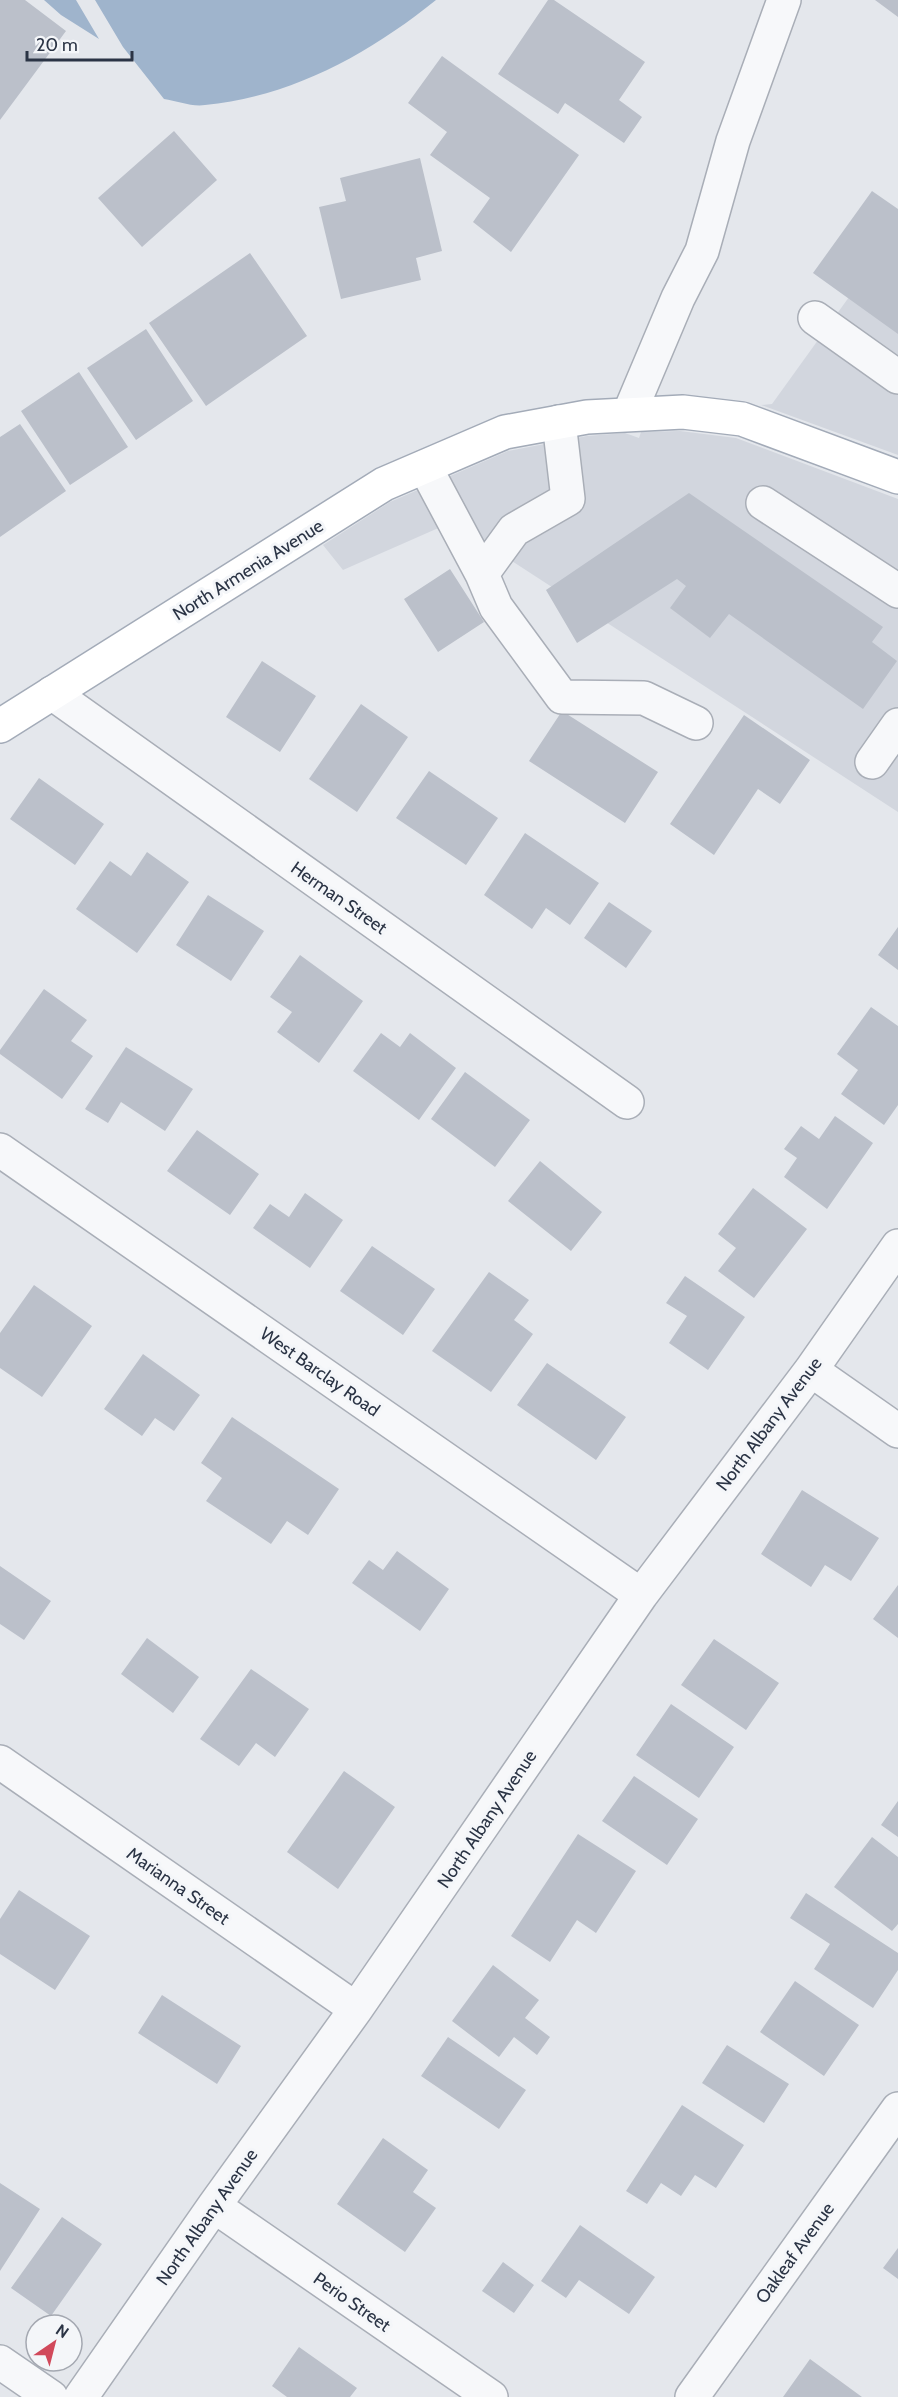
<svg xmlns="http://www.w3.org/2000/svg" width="898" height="2397" font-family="Cabin,sans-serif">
  <rect width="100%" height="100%" fill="#e4e7ec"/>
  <!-- built -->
  <path fill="#d2d6de" d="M898,229V455L761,405L772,404Z
    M680,431L736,438L898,499V812L452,522L343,570L323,545L390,502L508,451L587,436L625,433L639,438L641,432Z"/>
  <!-- water -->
  <path fill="#9fb4cc" d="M44,0H76L99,39L61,15Z
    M95,0H436C369,54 291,97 205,105C192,107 177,101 164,99L123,47Z"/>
  <!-- building -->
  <path fill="#bbc0ca" d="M0,0H25L66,31L0,120Z
    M548,0H554L645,62L619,100L642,117L624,143L565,103L558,114L498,74Z
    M875,0H898V17Z
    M442,56L579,155L511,252L473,222L490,198L430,155L447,132L408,103Z
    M174,131L217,180L142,247L98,198Z
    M420,158L442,251L416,258L421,280L341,299L319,207L346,201L340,178Z
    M872,191L898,209V334L813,273Z
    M250,253L307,336L206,406L149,323Z
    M146,329L193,401L136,440L87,368Z
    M79,372L128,447L70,485L21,411Z
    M20,424L66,491L0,537V437Z
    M689,493L883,627L872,642L897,661L863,709L729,614L710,638L670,608L686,586L677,579L577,643L546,590Z
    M450,569L484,622L438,652L404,599Z
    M262,661L316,696L280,752L226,717Z
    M361,704L408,737L357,812L309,779Z
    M562,711L658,772L625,823L529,761Z
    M744,715L810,760L780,804L758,789L714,855L670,824Z
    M429,771L498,818L466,865L396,818Z
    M39,778L104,824L75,865L10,819Z
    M525,833L599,883L570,925L546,908L532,929L484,895Z
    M147,852L189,882L137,953L76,909L110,861L131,876Z
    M208,895L264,931L231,981L176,945Z
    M609,902L652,931L626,968L584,938Z
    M898,927V970L878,955Z
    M300,955L363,1001L319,1063L277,1032L292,1012L270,997Z
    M44,989L87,1020L71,1041L93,1056L62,1099L0,1054V1050Z
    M871,1007L898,1026V1105L884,1125L841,1094L858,1070L837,1054Z
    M381,1033L400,1047L410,1033L456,1068L419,1120L353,1071Z
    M126,1047L193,1089L165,1131L121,1102L108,1123L85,1109Z
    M465,1072L530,1120L495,1167L431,1119Z
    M835,1116L873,1143L827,1209L784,1177L797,1158L784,1149L801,1126L819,1139Z
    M197,1130L259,1174L230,1215L167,1171Z
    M540,1161L602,1212L571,1251L508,1201Z
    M753,1188L807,1229L754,1298L718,1271L736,1248L718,1234Z
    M305,1193L343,1220L310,1268L253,1228L270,1204L289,1217Z
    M372,1246L435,1289L403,1335L340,1291Z
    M489,1272L529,1300L514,1320L533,1334L491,1392L432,1351Z
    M685,1276L745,1317L708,1370L669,1343L687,1316L666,1303Z
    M34,1285L92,1326L42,1397L0,1368V1333Z
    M143,1354L200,1395L174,1431L155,1418L142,1436L104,1409Z
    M547,1363L626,1417L596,1460L517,1405Z
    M232,1417L339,1489L308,1535L287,1521L271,1544L206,1501L222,1478L201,1463Z
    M802,1490L879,1538L851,1581L825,1565L811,1587L761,1554Z
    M397,1551L449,1589L420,1631L352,1583L369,1560L383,1570Z
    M0,1566L51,1601L24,1640L0,1624Z
    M898,1585V1638L873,1619Z
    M147,1638L199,1677L173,1713L121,1674Z
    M714,1639L779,1683L746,1730L681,1685Z
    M251,1669L309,1709L275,1757L256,1743L239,1766L200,1739Z
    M671,1704L734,1747L699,1798L636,1755Z
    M344,1771L395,1807L338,1889L287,1852Z
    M634,1776L698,1819L667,1865L602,1821Z
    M898,1801V1837L881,1825Z
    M578,1834L636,1871L596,1933L577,1920L550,1962L511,1936Z
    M872,1837L898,1857V1924L892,1931L834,1887Z
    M19,1890L90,1936L55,1990L0,1954V1919Z
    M806,1893L898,1953V1970L873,2008L814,1969L830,1944L790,1918Z
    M493,1965L539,2000L525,2018L550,2037L537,2055L514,2037L499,2057L452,2021Z
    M795,1981L859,2025L824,2076L760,2032Z
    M162,1995L241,2046L217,2084L138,2033Z
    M448,2037L526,2090L499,2129L421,2076Z
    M727,2045L789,2084L764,2123L702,2083Z
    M682,2105L744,2145L716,2188L695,2175L681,2196L661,2183L647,2204L626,2191Z
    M383,2138L428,2170L413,2192L436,2208L405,2252L337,2204Z
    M0,2183L40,2209L0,2271Z
    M62,2217L102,2244L51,2316L11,2288Z
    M580,2225L655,2277L629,2314L579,2280L566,2298L541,2281Z
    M898,2248V2279L883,2268Z
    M503,2262L534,2285L514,2313L482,2291Z
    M299,2347L357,2388L350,2397H287L272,2386Z
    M810,2359L862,2397H783Z"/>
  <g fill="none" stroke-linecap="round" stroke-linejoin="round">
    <!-- minor casing -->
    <g stroke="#a9aeb7" stroke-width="36">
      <path id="minor" d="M815,318L898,377
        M629,414L678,298L702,251L733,141L784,0
        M559,422L568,499L514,530L482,574L496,607L562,697L644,698L696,723
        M425,467L482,574
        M763,503L898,591
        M52,693L627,1102
        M872,762L898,725
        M0,1150L641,1595
        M811,1370L898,1431
        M0,1762L356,2009
        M214,2206L491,2397
        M0,2362L51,2397
        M81,2397L214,2206L356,2009L641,1595L811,1370L898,1246
        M692,2397L898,2109"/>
    </g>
    <!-- major casing -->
    <g stroke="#a3abb8" stroke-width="36">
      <path id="major" d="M0,726L384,484L505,432L587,417L683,412L742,419L898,477"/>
    </g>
    <!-- minor -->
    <use href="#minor" stroke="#f7f8fa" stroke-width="33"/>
    <!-- major -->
    <use href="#major" stroke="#fff" stroke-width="33"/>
  </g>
  <g text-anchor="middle" stroke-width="6" stroke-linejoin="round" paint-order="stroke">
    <!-- street labels -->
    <g font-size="18" fill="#2b3445" stroke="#f4f6f9">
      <text transform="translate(248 570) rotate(-32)" y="6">North Armenia Avenue</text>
      <text transform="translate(339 898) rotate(35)" y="6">Herman Street</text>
      <text transform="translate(320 1372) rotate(35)" y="6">West Barclay Road</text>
      <text transform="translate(769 1424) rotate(-53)" y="6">North Albany Avenue</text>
      <text transform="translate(487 1819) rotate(-56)" y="6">North Albany Avenue</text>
      <text transform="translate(178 1886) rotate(35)" y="6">Marianna Street</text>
      <text transform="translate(207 2217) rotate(-55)" y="6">North Albany Avenue</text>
      <text transform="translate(795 2253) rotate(-54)" y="6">Oakleaf Avenue</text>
      <text transform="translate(352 2302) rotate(35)" y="6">Perio Street</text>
    </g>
  </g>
  <!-- north arrow -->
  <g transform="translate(54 2343) rotate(35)"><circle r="28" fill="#f4f6f9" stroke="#a4a8b1" stroke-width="1.5"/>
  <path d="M0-4.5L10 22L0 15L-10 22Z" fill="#d1495b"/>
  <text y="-9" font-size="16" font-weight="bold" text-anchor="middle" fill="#2b3445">N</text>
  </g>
  <!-- scale -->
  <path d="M27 51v9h105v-9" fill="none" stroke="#2b3445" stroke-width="3"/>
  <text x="36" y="51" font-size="18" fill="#2b3445" stroke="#f4f6f9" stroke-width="4.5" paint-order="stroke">20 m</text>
</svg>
